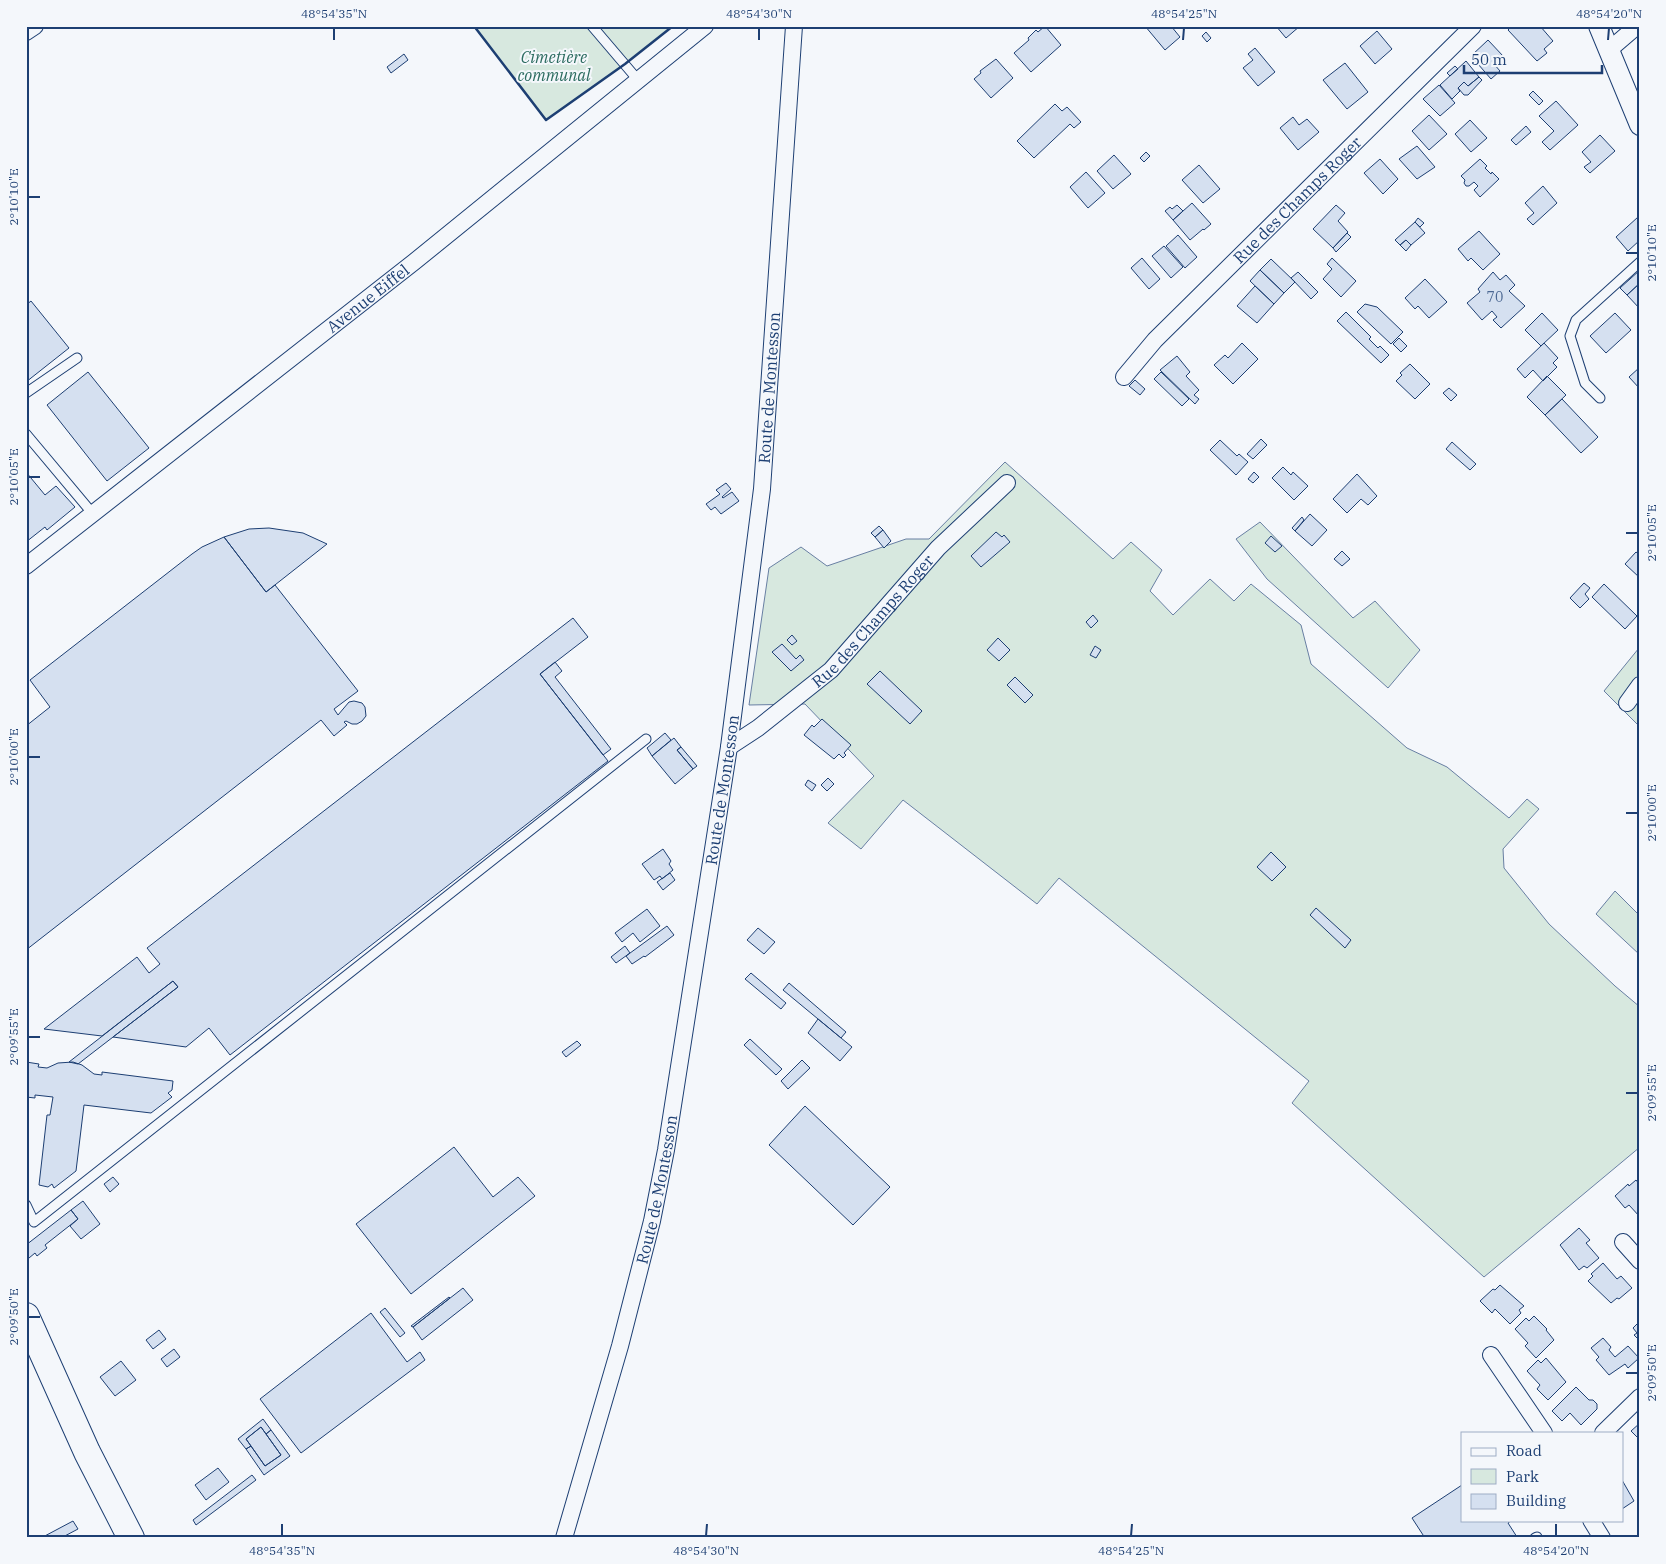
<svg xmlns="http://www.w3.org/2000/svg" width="1666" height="1564" font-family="'IBM Plex Serif',serif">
  <rect width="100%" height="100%" fill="#f4f7fb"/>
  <!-- green -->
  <path fill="#d7e8df" stroke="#687fa3" d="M474,26H673L625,64L546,120Z
    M1005,462L1113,559L1131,542L1162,570L1150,591L1173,615L1210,579L1234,601L1251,584L1301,625L1311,664L1407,748L1447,767L1509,818L1527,799L1539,809L1503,849L1504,868L1549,924L1615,986L1640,1007V1147L1484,1277L1292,1103L1309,1081L1059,878L1037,904L903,800L861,849L828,823L874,776L805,704L749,705L769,568L801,547L827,566L906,539H929Z
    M1260,522L1353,618L1375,601L1420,650L1388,688L1267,579L1236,539Z
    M1639,648L1640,649V727L1604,691Z
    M1615,891L1640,916V955L1596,914Z"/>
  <!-- building -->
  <path fill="#d5e0f0" stroke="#1d3f73" d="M1045,26L1061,45L1031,72L1014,53L1029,40L1028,38L1036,30L1038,32Z
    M1145,26H1171L1180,37L1165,50Z
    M1276,26H1300L1286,38Z
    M1512,26H1540L1553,41L1544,49L1547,53L1537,61L1508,30Z
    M1377,31L1392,49L1375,64L1360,46Z
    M1206,32L1211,38L1207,42L1202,36Z
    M1488,40L1503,56L1494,64L1500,71L1491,79L1471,56Z
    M1255,48L1275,72L1258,86L1243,68L1253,60L1248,54Z
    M404,54L408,60L391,73L387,67Z
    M996,59L1013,78L991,98L974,79L981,73L980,71Z
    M1466,61L1479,77L1468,86L1464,82L1458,88L1460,91L1452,99L1440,85Z
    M1345,63L1368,92L1347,109L1323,80Z
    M1455,66L1458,69L1450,76L1447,73Z
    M1479,77L1482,80L1468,95H1464L1458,88L1464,82L1468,86Z
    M1439,85L1455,103L1440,116L1423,99Z
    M1533,91L1543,101L1539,105L1529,95Z
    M1556,101L1578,125L1550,150L1542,142L1554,131L1539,116Z
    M1055,104L1062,111L1067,107L1081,122L1074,128L1070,124L1034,158L1017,141Z
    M1429,115L1447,134L1429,150L1412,131Z
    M1293,117L1299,125L1307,119L1319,132L1298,150L1280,128Z
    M1470,120L1487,138L1471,152L1455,134Z
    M1526,126L1531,132L1516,145L1511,140Z
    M1600,135L1615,151L1590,173L1584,167L1591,162L1582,152Z
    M1417,146L1435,167L1417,179L1399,159Z
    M1146,152L1150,156L1144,162L1140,158Z
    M1114,155L1131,174L1113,189L1097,171Z
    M1380,159L1398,179L1383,194L1364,173Z
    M1480,159L1487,166L1485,168L1491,174L1492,172L1499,179L1480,197L1474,190L1478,186L1474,182L1469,186H1466L1464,183L1465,180L1461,176Z
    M1199,165L1220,189L1203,203L1182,180Z
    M1086,172L1105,193L1088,208L1070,187Z
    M1543,186L1557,203L1533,225L1527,219L1534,213L1525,203Z
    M1192,203L1211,224L1204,230L1203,229L1190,240L1173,220Z
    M1177,205L1183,211L1173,220L1165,211L1170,207L1172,209Z
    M1336,205L1345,213L1338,221L1348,232L1333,248L1313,229Z
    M1638,217L1640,218V240L1628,251L1616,237Z
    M1418,218L1424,223L1420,227L1415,222Z
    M1415,222L1425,233L1411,245L1406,240L1400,245L1395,240Z
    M1479,231L1500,254L1483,270L1471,258L1468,261L1458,249Z
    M1347,233L1351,237L1336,252L1333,248Z
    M1178,235L1197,257L1185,268L1166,246Z
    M1406,240L1411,245L1406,251L1400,245Z
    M1164,246L1183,267L1171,278L1152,256Z
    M1142,258L1160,279L1149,289L1131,268Z
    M1332,258L1356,281L1341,297L1323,279L1332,269L1327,264Z
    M1271,259L1295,282L1284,293L1260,270Z
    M1260,270L1284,293L1274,304L1250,281Z
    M1640,270V283L1627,295L1620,288Z
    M1298,272L1318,292L1311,299L1291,278Z
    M1493,272L1500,280L1506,275L1515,285L1509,291L1525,306L1501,328L1493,320L1497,317L1492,311L1482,320L1467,303L1480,292L1478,289Z
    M1425,279L1447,302L1429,318L1418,306L1415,309L1405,298Z
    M1640,283V309L1627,295Z
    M1255,286L1274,304L1257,323L1237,306Z
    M31,301L69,348L26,382V305Z
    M1365,304L1377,307L1403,332L1391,344L1357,312Z
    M1346,312L1371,337L1369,339L1378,348L1380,346L1389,355L1381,363L1337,321Z
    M1542,313L1558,330L1541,346L1525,330Z
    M1615,313L1631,330L1606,353L1590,336Z
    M1399,338L1407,346L1401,352L1393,344Z
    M1242,343L1258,359L1233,384L1214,365L1225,355L1228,358Z
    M1544,343L1558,358L1553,363L1557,367L1543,381L1533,370L1525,378L1517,369Z
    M1177,356L1190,372L1186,376L1199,390L1194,395L1199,399L1195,404L1160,370Z
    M1410,364L1430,384L1415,399L1396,381L1402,375L1400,373Z
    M1640,367V389L1629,377Z
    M88,372L149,448L107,481L47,405Z
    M1161,372L1189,399L1182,406L1154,379Z
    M1547,376L1566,395L1545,415L1527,397Z
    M1135,380L1145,389L1140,395L1129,386Z
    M1449,388L1457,395L1451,401L1443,393Z
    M1562,399L1598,437L1581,453L1545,415Z
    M1261,439L1267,445L1253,459L1247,454Z
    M1220,440L1237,456L1239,454L1248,462L1236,475L1210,450Z
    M1452,442L1476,464L1470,470L1446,449Z
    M1283,467L1291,475L1293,472L1308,486L1294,500L1272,478Z
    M26,472L45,495L56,486L75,507L47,530L45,527L26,542Z
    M1254,472L1259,477L1253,483L1248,479Z
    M1357,474L1377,496L1368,505L1361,499L1347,513L1333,499Z
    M726,483L731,489L722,497L723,498L732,492L739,501L721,514L715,507L711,510L706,504L720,494L716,490Z
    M1310,514L1327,530L1312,546L1295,531Z
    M1302,517L1304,520L1295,531L1292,528Z
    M879,526L883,530L875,537L871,533Z
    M269,528L303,533L327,544L266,592L224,537L249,529Z
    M883,530L891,541L884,548L875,537Z
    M996,532L1002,537L1004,535L1010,542L981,567L971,556Z
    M1271,536L1282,546L1275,552L1265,543Z
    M224,537L266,592L275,585L358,691L334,709L338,715L349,702L354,701L362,703L365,707L366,716L362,721L357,724H352L346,721L344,722L347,725L334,736L321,720L26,950V726L50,707L30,680L192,554L202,547Z
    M1342,551L1350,559L1342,566L1334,559Z
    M1636,552L1640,555V578L1625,564Z
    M1584,583L1590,588L1585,594L1589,599L1580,608L1570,598Z
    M1604,584L1637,616L1625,629L1592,597Z
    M1093,615L1098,621L1091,628L1086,622Z
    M573,618L588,637L540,674L608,761L230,1055L209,1028L186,1047L113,1037L178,987L173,981L102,1036L44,1029L137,957L149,973L160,964L147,948Z
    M792,635L797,641L792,645L787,640Z
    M998,638L1010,650L999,661L987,650Z
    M782,644L796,659L800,655L804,660L791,671L772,652Z
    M1095,646L1101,650L1096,658L1090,655Z
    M555,662L562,671L555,677L611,749L603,755L540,674Z
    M880,671L922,711L910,724L867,684Z
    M1015,677L1033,695L1025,703L1007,685Z
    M822,719L851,745L844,753L846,755L843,758L839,754L834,759L804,735L812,725L814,727Z
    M665,733L671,740L652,756L647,748Z
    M674,738L681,747L677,750L693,769L675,784L652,756Z
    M681,747L697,766L693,769L677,750Z
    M828,778L834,784L827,791L821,785Z
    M808,780L816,785L812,791L805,785Z
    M663,849L671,861L669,864L673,870L662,879L660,876L654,880L642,864Z
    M1271,852L1286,867L1272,881L1257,867Z
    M670,873L675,880L663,890L657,882Z
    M1316,908L1351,940L1345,948L1310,915Z
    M647,909L660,926L640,942L633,933L622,942L615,933Z
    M667,926L674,935L645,957L644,956L632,964L626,956Z
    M758,928L775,942L764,954L747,940Z
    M625,946L630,953L616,963L611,957Z
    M751,973L786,1003L781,1009L745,979Z
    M173,981L178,987L78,1064L69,1062Z
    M789,983L846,1032L841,1038L783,990Z
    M818,1019L852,1047L840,1061L808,1033Z
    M750,1039L782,1069L776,1075L744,1045Z
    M577,1041L581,1045L566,1057L562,1052Z
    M802,1060L810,1068L788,1089L781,1081Z
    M26,1062L39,1064L38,1067L47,1068L58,1063L73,1062L82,1065L94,1074L102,1075V1072L173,1081L172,1090L168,1093L172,1097L151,1113L84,1105L76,1171L54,1188L52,1184L48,1187L39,1185L47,1115H50L53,1097L35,1095V1098L26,1097Z
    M805,1106L890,1187L853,1225L769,1145Z
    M454,1147L493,1197L518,1177L535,1196L411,1294L356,1224Z
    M113,1177L119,1184L110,1192L104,1184Z
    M1636,1180L1640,1185V1217L1629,1205L1625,1208L1615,1196L1628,1184L1629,1186Z
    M83,1201L100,1224L81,1239L70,1226L78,1219L71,1210Z
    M71,1210L78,1219L45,1245L47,1248L37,1256L35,1253L29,1258L26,1255V1245Z
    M1579,1228L1590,1240L1586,1243L1599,1258L1587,1268L1584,1266L1579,1270L1560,1245Z
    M1603,1263L1617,1279L1621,1276L1632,1288L1619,1299L1617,1298L1611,1303L1588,1281L1593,1276L1591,1274Z
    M1500,1285L1524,1306L1519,1310L1521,1313L1510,1324L1495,1309L1492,1313L1480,1301L1493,1289L1495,1290Z
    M463,1288L473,1300L422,1340L413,1327Z
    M449,1297L450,1298L413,1327L411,1326Z
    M385,1308L405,1333L400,1337L380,1312Z
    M371,1313L407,1362L420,1352L425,1360L301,1453L260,1399Z
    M1534,1316L1547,1329L1546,1330L1554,1340L1536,1358L1525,1346L1528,1343L1515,1329L1526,1318L1529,1321Z
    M1640,1321V1341L1634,1335L1637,1333L1633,1328Z
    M159,1330L166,1339L153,1349L146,1340Z
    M1603,1338L1611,1347L1609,1350L1615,1357L1628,1346L1639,1358L1628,1368L1625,1364L1609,1375L1596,1360L1599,1357L1591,1348Z
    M174,1349L180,1357L167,1367L161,1359Z
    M1546,1358L1566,1382L1548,1400L1537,1389L1540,1385L1527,1371L1538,1360L1541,1363Z
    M121,1361L136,1380L115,1396L100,1377Z
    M1576,1387L1589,1400H1593L1597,1404V1409L1581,1425L1570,1413L1562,1421L1552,1411Z
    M263,1419L271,1430L266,1434L261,1427L246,1439L251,1446L246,1449L238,1439Z
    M1640,1423V1440L1631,1431Z
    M261,1427L281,1455L265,1466L246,1439Z
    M271,1430L290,1456L264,1475L246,1449L251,1446L265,1466L281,1455L266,1434Z
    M218,1468L229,1482L206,1500L195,1485Z
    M252,1475L256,1480L196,1525L193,1520Z
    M1622,1480L1634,1501L1622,1509Z
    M1462,1485V1520H1512L1508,1523L1517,1537L1425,1538L1412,1518Z
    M73,1521L78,1529L61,1538H41Z"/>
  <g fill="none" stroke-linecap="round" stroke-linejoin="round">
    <!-- service casing -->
    <g stroke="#1d3f73" stroke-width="11">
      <path id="service" d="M592,26L638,80
        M26,393L77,358
        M1600,398L1585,383L1570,336L1576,320L1640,262
        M26,434L93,514
        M26,1205L34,1222L646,739
        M1535,1538L1537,1537"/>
    </g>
    <!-- minor casing -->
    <g stroke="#1d3f73" stroke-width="18">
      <g id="minor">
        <path d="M26,32L35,26"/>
        <path d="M1609,50L1637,26"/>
        <path id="s1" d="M1124,377L1155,340L1473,26"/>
        <path id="s2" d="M26,566L414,262L705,26"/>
        <path d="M1627,703L1640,685"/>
        <path id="s3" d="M729,747L758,728L831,670L938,548L1007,483"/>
        <path d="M1623,1242L1640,1261"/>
        <path d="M1491,1355L1544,1433"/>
        <path d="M1603,1433L1640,1397"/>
        <path d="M1591,1520L1602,1538"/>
        <path id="s4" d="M564,1538L620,1346L652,1221L666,1150L729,747L762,489L794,26"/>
      </g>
    </g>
    <!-- tertiary casing -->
    <g stroke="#1d3f73" stroke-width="22">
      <path id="tertiary" d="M1599,26L1640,125"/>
    </g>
    <!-- primary casing -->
    <g stroke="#1d3f73" stroke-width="28">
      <path id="primary" d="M26,1316L87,1452L131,1538"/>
    </g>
    <!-- service -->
    <use href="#service" stroke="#f4f7fb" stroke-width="9"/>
    <!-- minor -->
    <use href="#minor" stroke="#f4f7fb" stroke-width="16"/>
    <!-- tertiary -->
    <use href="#tertiary" stroke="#f4f7fb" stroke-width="20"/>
    <!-- primary -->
    <use href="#primary" stroke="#f4f7fb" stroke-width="26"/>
    <!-- wall -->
    <path stroke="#1d3f73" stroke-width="2.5" d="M474,26L546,120L625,64L673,26"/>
  </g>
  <!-- ticks -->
  <path fill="none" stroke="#1d3f73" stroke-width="2" d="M334,40V28M759,40V28M1183,40L1184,28M1608,40L1609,28M28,197H40M1626,253H1638M28,477H40M1626,533H1638M28,757H40M1626,813H1638M28,1037H40M1626,1093H1638M28,1317H40M1626,1373H1638M282,1536V1524M706,1536L707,1524M1131,1536L1132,1524M1556,1536V1524"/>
  <g text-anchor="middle" stroke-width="4" stroke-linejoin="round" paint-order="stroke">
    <!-- number labels -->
    <g font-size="14" fill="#4b6792">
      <text x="1495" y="302">70</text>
    </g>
    <!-- park labels -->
    <g font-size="16" font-style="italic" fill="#2c6c60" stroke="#f4f7fb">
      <text x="554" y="63">Cimetière<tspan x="554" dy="18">communal</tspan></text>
    </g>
    <!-- street labels -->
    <g font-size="16" fill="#1d3f73" stroke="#f4f7fb">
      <text dy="6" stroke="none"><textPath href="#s1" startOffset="248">Rue des Champs Roger</textPath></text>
      <text dy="6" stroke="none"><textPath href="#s2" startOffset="434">Avenue Eiffel</textPath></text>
      <text dy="6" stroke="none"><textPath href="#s4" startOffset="1171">Route de Montesson</textPath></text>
      <text dy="6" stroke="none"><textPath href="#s3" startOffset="192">Rue des Champs Roger</textPath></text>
      <text dy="6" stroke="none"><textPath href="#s4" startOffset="766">Route de Montesson</textPath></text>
      <text dy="6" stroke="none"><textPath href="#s4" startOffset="361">Route de Montesson</textPath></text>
    </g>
  </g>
  <!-- border -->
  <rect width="1666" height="1564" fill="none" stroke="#f4f7fb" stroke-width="55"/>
  <!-- legend -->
  <rect x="1461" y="1432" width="162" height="90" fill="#f4f7fb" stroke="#9eadc5"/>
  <rect x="1471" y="1448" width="25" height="8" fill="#f4f7fb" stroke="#9eadc5"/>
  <text x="1506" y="1456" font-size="15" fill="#1d3f73">Road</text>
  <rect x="1471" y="1469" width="25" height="15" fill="#d7e8df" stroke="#9eadc5"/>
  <text x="1506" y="1482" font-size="15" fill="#1d3f73">Park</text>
  <rect x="1471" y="1494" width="25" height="15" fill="#d5e0f0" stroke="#9eadc5"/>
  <text x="1506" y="1506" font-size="15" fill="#1d3f73">Building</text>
  <!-- scale -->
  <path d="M1464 65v8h138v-8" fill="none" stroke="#1d3f73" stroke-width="2.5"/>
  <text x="1471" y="65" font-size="15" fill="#1d3f73" stroke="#f4f7fb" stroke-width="4" paint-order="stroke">50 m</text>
  <rect x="28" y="28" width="1610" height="1508" fill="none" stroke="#1d3f73" stroke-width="2"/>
  <g font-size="12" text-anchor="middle" fill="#1d3f73">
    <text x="334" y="18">48°54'35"N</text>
    <text x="759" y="18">48°54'30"N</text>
    <text x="1184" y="18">48°54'25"N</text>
    <text x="1609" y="18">48°54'20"N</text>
    <text transform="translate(14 197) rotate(-90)" y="4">2°10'10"E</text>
    <text transform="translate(1652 253) rotate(-90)" y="4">2°10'10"E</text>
    <text transform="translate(14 477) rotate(-90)" y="4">2°10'05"E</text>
    <text transform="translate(1652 533) rotate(-90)" y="4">2°10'05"E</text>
    <text transform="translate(14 757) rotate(-90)" y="4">2°10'00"E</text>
    <text transform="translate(1652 813) rotate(-90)" y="4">2°10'00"E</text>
    <text transform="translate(14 1037) rotate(-90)" y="4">2°09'55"E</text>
    <text transform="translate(1652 1093) rotate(-90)" y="4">2°09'55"E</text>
    <text transform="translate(14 1317) rotate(-90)" y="4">2°09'50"E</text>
    <text transform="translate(1652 1373) rotate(-90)" y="4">2°09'50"E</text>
    <text x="282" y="1555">48°54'35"N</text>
    <text x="706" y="1555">48°54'30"N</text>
    <text x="1131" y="1555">48°54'25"N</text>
    <text x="1556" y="1555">48°54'20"N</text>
  </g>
</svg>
